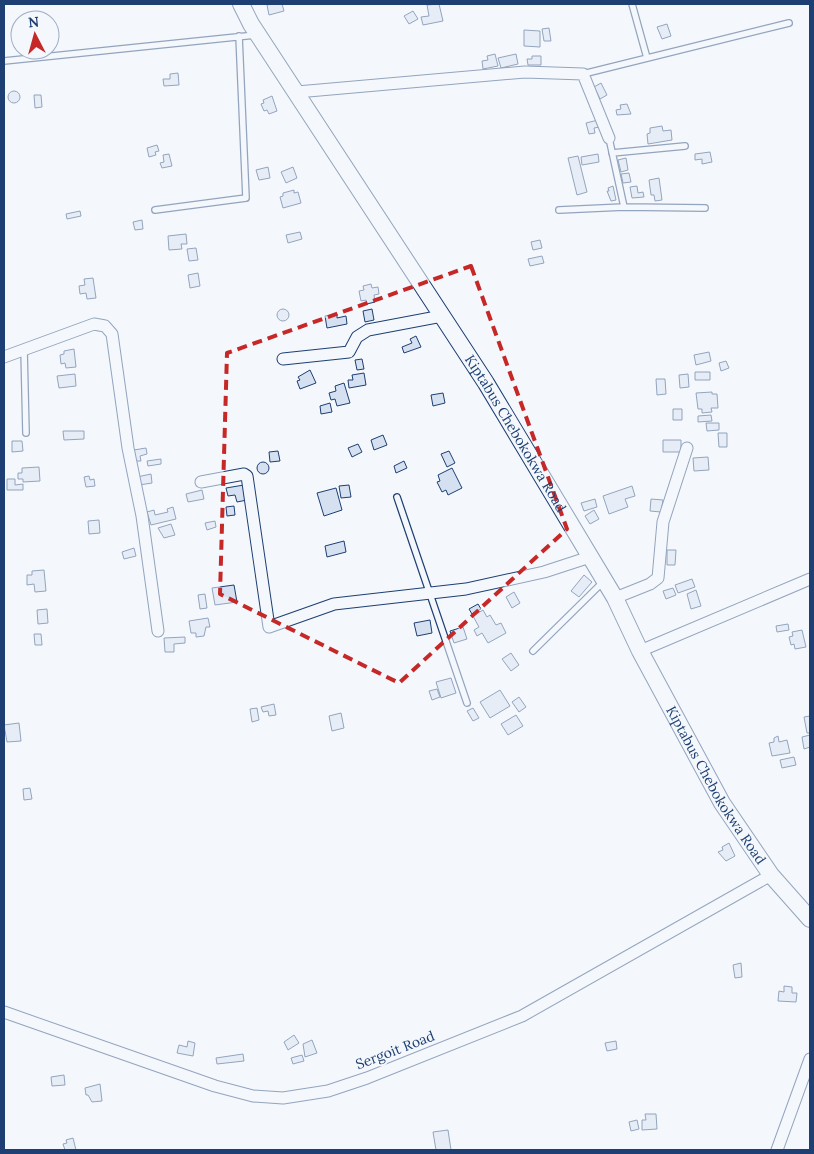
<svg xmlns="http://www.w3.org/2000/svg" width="814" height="1154" font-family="Lora,serif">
  <rect width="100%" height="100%" fill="#f4f7fb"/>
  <!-- building -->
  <path fill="#d5e0f0" stroke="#1d3f73" d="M272,4H282L284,11L269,15L267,5Z
    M439,4L443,21L423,25L421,17L429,16L427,5Z
    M413,11L418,19L409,24L404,16Z
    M667,24L671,36L662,39L657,27Z
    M549,28L551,41H544L542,29Z
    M524,30L540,31V47L524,46Z
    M495,54L498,66L483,69L482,61L488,60L487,56Z
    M516,54L518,64L501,68L498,58Z
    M532,56H541V65H528L527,59H532Z
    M178,73L179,85L164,86L163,79H170V74Z
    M601,83L607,95L600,99L594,87Z
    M8 97a6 6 0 1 1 12 0a6 6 0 1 1-12 0Z
    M34,95H41L42,107L35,108Z
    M272,96L277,111L269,114L267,110L264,111L261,104L264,103L263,100Z
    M627,104L631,114L617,115L616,110L621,109L620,105Z
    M598,120L600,127L594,128L595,133L589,134L586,123Z
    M662,126L663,131L671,130L672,140L648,144L647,134L650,133V128Z
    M157,145L159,151L155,152L156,155L149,157L147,148Z
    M710,152L712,162L702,164V159L695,160V154Z
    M169,154L172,166L162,168L160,163L164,162L163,155Z
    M598,154L599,162L582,165L581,157Z
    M578,156L587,192L577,195L568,158Z
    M626,158L628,170L621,172L618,160Z
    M268,167L270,178L259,180L256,170Z
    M293,167L297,178L286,183L281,172Z
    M629,173L631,182L623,183L621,174Z
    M659,178L662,200L655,201L654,195H651L649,180Z
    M613,186L616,200L611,201L607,191H609L608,188Z
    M637,186L638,193L643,192L644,197L632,198L630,187Z
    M294,190V193L298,192L301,203L283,208L280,197L283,196V193Z
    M80,211L81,216L67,219L66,214Z
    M142,220L143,229L135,230L133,222Z
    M300,232L302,239L288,243L286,235Z
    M186,234L187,244H181L182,249L169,250L168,236Z
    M540,240L542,248L533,250L531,242Z
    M196,248L198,260L189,261L187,249Z
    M542,256L544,263L530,266L528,259Z
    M198,273L200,286L190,288L188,275Z
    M93,278L96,298L87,299L86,293L80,294L79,286L85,285L84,279Z
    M371,284L372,288L378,287L379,294L374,295L375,302L367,304L366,300L361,301L359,291L364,290L363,286Z
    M372,309L374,320L365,322L363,311Z
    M277 315a6 6 0 1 1 12 0a6 6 0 1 1-12 0Z
    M337,314V318L346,316L347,324L327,328L325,316Z
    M416,336L421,347L404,353L402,347L412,343L410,339Z
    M74,349L76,367L66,368L65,363L61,364L60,355L64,354V351Z
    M709,352L711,361L696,365L694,355Z
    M362,359L364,369L357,370L355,360Z
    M726,361L729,368L721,371L719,363Z
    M310,370L316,383L300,389L297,381L300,380L298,377Z
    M695,372H710V380H695Z
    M364,373L366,385L349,388L348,380H353L352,375Z
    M75,374L76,386L59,388L57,376Z
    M688,374L689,387L680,388L679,375Z
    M656,379H665L666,394L657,395Z
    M344,383L350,403L337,406L335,399L331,400L329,393L336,391L335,386Z
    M712,392V394H717L718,408H711L712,412L702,413V409H698L696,393Z
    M443,393L445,403L433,406L431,395Z
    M330,403L332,412L321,414L320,406Z
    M673,409H682V420H673Z
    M711,415L712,421L698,422V416Z
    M706,423H719V430L707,431Z
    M63,431H84V439L64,440Z
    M718,433H727V447H719Z
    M383,435L387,445L374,450L371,440Z
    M663,440H681V452H663Z
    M12,441H22L23,451L12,452Z
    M358,444L362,452L352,457L348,448Z
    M146,448L147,454L140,456L141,461H136L134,450Z
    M278,451L280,461L270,462L269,452Z
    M449,451L455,463L447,467L441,454Z
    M708,457L709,470L694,471L693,458Z
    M161,459V464L148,466L147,461Z
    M404,461L407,468L396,473L394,466Z
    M257 468a6 6 0 1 1 12 0a6 6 0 1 1-12 0Z
    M39,467L40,481L23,482V479H18V473H22V468Z
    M452,468L462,488L448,495L446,490L442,492L437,482L440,481L438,475Z
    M151,474L152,483L139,485L137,477Z
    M89,476L90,480L94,479L95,486L86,487L84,477Z
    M7,479H15V485L23,484V490H7Z
    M244,485L247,500L237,502L235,495L228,496L226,488Z
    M349,485L351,497L341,498L339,486Z
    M632,486L635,496L625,499L628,507L609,514L603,496Z
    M336,488L342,510L324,516L317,493Z
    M202,490L204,499L188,502L186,494Z
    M595,499L597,507L584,511L581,503Z
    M651,499L663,500L661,512L650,511Z
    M234,506L235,515L227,516L226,507Z
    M173,507L176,519L151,525L147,512L154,510L155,515L168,512L167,509Z
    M594,510L599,519L590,524L585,516Z
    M99,520L100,533L89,534L88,521Z
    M215,521L216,527L207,530L205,523Z
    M171,524L175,535L164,538L158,528Z
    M344,541L346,552L327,557L325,546Z
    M134,548L136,556L124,559L122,552Z
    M667,550H676L675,565H667Z
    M44,570L46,591L35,592L34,584L27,585V575H32V571Z
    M584,575L592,582L579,597L571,591Z
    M692,579L695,587L678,593L675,585Z
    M234,585L237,602L215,605L212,588Z
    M673,588L676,595L666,599L663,591Z
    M696,590L701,606L691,609L687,594Z
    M514,592L520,603L512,608L506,597Z
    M205,594L207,608L200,609L198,595Z
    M478,604L481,609L472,614L469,609Z
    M47,609L48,623L38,624L37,610Z
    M483,610L487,617L490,615L496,625L501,623L506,633L488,643L482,633L477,636L474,630L479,627L473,616Z
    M208,618L210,627H206L204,636L196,637V633H191L189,621Z
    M430,620L432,633L417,636L414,623Z
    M788,624L789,630L777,632L776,626Z
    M463,627L467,639L454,643L450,631Z
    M802,630L806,647L795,649L794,644L791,645L789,637L793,636L792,632Z
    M34,634H41L42,645H35Z
    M185,637V643L174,644V652H165L164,638Z
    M511,653L519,665L511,671L502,659Z
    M451,678L456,693L441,698L436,682Z
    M437,689L440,697L432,700L429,691Z
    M500,690L510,706L490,718L480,702Z
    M519,697L526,707L519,712L512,702Z
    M274,704L276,715L269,716L268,711L263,712L261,707Z
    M257,708L259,720L252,722L250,709Z
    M473,708L479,718L473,721L467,711Z
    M341,713L344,728L332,731L329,716Z
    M516,715L523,726L508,735L501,724Z
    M810,716V733H807L804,717Z
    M19,723L21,741L7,742L4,725Z
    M810,735V747L804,749L802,737Z
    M778,736L779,742L787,740L790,753L772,756L769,743L774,742V738Z
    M794,757L796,765L782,768L780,760Z
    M30,788L32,799L24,800L23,789Z
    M729,843L735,856L726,861L718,852L723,850L722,847Z
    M741,963L742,977L735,978L733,965Z
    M784,986L792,987V993H797L796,1002L778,1001L779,991L784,992Z
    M294,1035L299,1043L288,1050L284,1042Z
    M312,1040L317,1053L305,1057L303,1044Z
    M188,1041L195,1043L193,1056L177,1053L179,1045L187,1047Z
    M616,1041L617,1049L607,1051L605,1043Z
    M243,1054L244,1061L217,1064L216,1058Z
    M302,1055L304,1061L293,1064L291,1058Z
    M64,1075L65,1085L52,1086L51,1077Z
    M100,1084L102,1101L92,1102L88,1095H86L85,1088Z
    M645,1114H656L657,1129L642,1130V1120H646Z
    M637,1120L639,1129L631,1131L629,1122Z
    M448,1130L451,1150H436L433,1132Z
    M73,1138L76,1150H65L63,1144L67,1143L66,1140Z"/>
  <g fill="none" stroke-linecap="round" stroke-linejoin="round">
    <!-- lane casing -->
    <g stroke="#1d3f73" stroke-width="8">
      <path id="lane" d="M632,4L647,58
        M4,61L256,35
        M583,74L789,23
        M612,153L685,146
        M624,207L705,208
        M155,210L246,198L239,36
        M559,210L624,207L609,138
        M24,349L26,433
        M397,497L467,703
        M533,651L604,581"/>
    </g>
    <!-- street casing -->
    <g stroke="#1d3f73" stroke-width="13">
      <path id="street" d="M297,92L525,72L583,74L609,138
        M4,357L94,324L105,326L112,334L128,448L142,516L158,631
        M283,359L349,352L357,337L368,330L442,316
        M201,482L244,474L247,476L269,627L334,604L466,589L544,572L590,557
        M615,598L650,584L658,578L663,522L687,448
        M640,651L810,579
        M4,1012L215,1086L253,1096L283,1098L328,1091L367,1078L522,1016L771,875
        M777,1150L810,1059"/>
    </g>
    <!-- secondary casing -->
    <g stroke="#1d3f73" stroke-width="18">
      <g id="secondary">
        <path id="s1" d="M241,4L251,24L486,383L615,598L640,651L722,803L771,875L810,919"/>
      </g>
    </g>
    <!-- lane -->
    <use href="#lane" stroke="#f4f7fb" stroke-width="5.5"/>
    <!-- street -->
    <use href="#street" stroke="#f4f7fb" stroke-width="11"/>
    <!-- secondary -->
    <use href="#secondary" stroke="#f4f7fb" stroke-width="16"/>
  </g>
  <!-- marked area -->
  <path d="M0 0H814V1154H0ZM471,266L567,529L399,683L220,594L227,353Z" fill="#f4f7fb" fill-opacity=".55" fill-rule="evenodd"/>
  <path fill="none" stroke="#c62828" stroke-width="4" stroke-dasharray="10 6" stroke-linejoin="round" d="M471,266L567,529L399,683L220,594L227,353Z"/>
  <g text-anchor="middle" stroke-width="4" stroke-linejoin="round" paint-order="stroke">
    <!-- street labels -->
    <g font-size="14" fill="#1d3f73" stroke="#f4f7fb">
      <text dy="5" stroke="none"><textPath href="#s1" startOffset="510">Kiptabus Chebokokwa Road</textPath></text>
      <text dy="5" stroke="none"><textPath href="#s1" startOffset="915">Kiptabus Chebokokwa Road</textPath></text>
      <text transform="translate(395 1050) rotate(-21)" y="5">Sergoit Road</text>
    </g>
  </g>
  <!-- border -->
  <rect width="814" height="1154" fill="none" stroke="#1d3f73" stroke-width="10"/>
  <!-- north arrow -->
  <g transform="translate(35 35) rotate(354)"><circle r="24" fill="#f4f7fb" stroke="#9eadc5"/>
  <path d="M0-4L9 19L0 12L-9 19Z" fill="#c62828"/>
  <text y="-8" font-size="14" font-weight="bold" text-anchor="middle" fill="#1d3f73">N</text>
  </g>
</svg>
